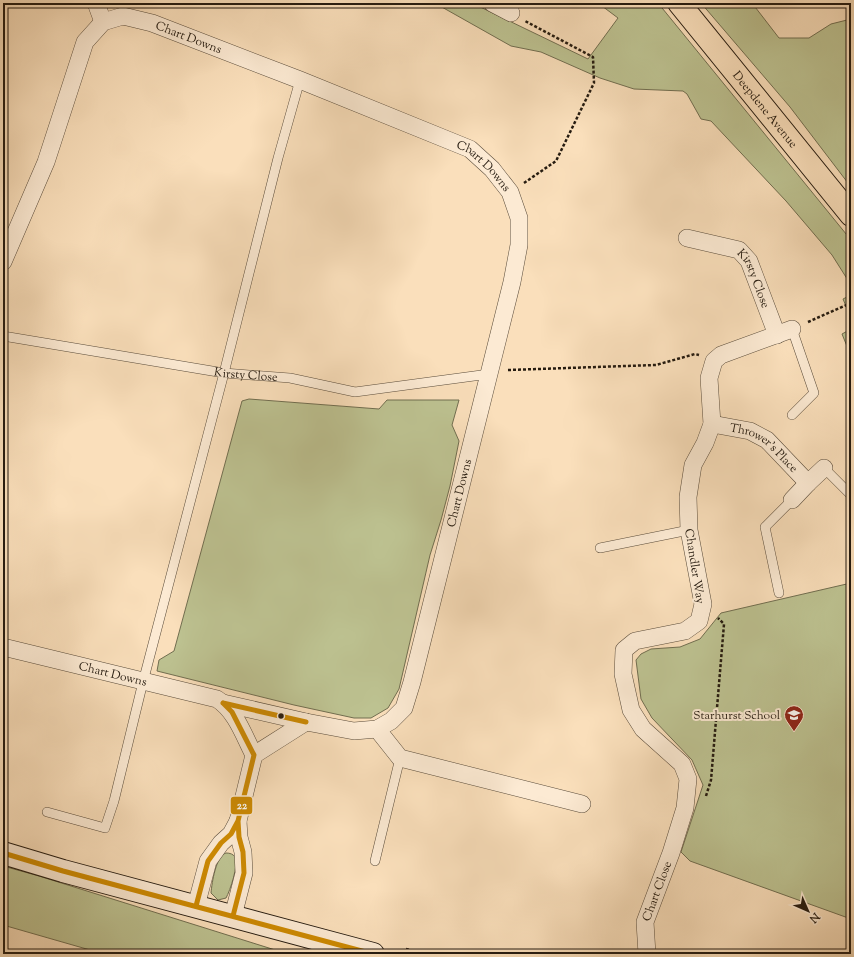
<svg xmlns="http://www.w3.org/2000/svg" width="854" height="957" font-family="'Sorts Mill Goudy',serif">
  <rect width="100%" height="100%" fill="#fadfbb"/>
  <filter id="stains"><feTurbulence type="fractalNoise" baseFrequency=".005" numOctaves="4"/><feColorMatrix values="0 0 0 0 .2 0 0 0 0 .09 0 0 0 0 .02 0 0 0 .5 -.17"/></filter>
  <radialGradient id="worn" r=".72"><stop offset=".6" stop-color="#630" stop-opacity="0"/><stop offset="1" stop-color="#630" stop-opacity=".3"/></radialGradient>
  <!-- green -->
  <path fill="#bdc291" stroke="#716e50" d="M432,3H472L588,59L618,18L598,3H658L851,240V285L832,255L786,201L711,121L701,119L687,94L683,91L634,89L600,78L541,52L511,46L440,6Z
    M701,3H752L779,38H809L831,24L851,19V187L790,107Z
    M851,295V318L843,299Z
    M851,329V356L842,334Z
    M249,399L379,409L387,400H459L452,425L459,441L450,486L441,520L430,555L399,689L388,708L371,718H354L294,705L157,671L159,660L174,651L242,401Z
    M851,583V919L690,861L681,852L703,785L692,760L652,718L641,699L636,660L641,654L651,649L680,647L700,639L721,613Z
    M226,853C230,853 233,854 235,857C239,864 230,891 226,898L218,900L211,893C212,882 216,856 226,853Z
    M3,866L39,876L288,954H104L3,925Z"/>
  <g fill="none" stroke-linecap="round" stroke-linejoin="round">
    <!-- lane casing -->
    <g stroke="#5a4c3b" stroke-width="10">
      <g id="lane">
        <path id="s1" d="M3,336L224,373L290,378L355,392L489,374"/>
        <path d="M792,415L814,393L792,329"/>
        <path d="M824,468L851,495"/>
        <path d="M600,548L689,530"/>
        <path d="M779,593L765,527L792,500"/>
        <path d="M47,812L105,828L114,801L143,682L224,373L278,158L300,80"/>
        <path d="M375,861L400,758"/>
      </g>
    </g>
    <!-- street casing -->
    <g stroke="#5a4c3b" stroke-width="18">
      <g id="street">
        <path d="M96,3L103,22"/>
        <path d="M492,3L511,13"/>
        <path id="s2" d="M687,238L739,250L749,261L777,335"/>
        <path id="s3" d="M3,262L46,162L85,42L103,22L123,16L152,23L300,80L470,149L492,169L510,192L519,218V245L512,282L412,682L404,708L391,721L377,729L354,731L306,722L223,703"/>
        <path id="s4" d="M712,424L750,431L767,440L808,483L824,468"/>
        <path d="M792,500L808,483"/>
        <path id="s5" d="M3,647L217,699C236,711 244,736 254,755L238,821L239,837L243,852L244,873L233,916"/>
        <path d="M377,729L400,758L582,804"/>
        <path d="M254,755L306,722"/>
        <path d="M196,906L208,861L221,843L231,834L238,821"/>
        <path id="s6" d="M647,954L645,922L671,853L685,808L688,779L682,764L643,729L631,710L623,674L624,650L635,641L685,631L699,621L703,604L689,530L688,497L693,465L705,443L712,424L709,378L714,361L721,355L792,329"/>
      </g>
    </g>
    <!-- secondary casing -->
    <g stroke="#251b10" stroke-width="24">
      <path id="secondary" d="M3,853L63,871L373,954"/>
    </g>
    <!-- highway casing -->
    <g stroke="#251b10" stroke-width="24">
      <g id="highway">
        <path id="s7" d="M679,3L851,215"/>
      </g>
    </g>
    <!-- path -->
    <path stroke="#251b10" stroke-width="2.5" stroke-dasharray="3 2" stroke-linecap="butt" d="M845,3L851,17
      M524,183L556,161L594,83L593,57L525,21
      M808,322L851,303
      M508,370L656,365L695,354L699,355
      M706,796L711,780L724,624L718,618
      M406,949L425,954"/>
    <!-- lane -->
    <use href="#lane" stroke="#fcead3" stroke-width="9"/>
    <!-- street -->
    <use href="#street" stroke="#fcead3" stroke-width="17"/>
    <!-- secondary -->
    <use href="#secondary" stroke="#fcead3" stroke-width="22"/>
    <!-- highway -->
    <use href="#highway" stroke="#fadfbb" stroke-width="22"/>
    <!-- bus-1 casing -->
    <g stroke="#fcead3" stroke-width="8">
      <path id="bus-1" d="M223,703L232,712L254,755L238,821L239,837L243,852L244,873L233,916
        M223,703L306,722
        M3,853L63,871L373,954
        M196,906L208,861L221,843L231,834L238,821"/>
    </g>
    <!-- bus-1 -->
    <use href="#bus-1" stroke="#cd8a03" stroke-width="5"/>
  </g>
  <!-- icons -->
  <defs>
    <g id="school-pin" transform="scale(1)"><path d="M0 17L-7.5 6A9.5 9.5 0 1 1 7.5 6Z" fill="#8f2418" stroke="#fcead3"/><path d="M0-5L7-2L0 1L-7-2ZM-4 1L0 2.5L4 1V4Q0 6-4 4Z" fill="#fff"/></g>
  </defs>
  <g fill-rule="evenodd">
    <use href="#school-pin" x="794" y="715"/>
  </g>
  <!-- markers -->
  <circle fill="#251b10" stroke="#fcead3" stroke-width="1.5" cx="281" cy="716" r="3.5"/>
  <g text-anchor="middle" stroke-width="4" stroke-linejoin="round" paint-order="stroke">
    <!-- street labels -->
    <g font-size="12" fill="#251b10" stroke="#fcead3">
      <text dy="4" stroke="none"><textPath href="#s3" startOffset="352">Chart Downs</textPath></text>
      <text dy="4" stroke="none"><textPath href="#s7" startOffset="137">Deepdene Avenue</textPath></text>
      <text dy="4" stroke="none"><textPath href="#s3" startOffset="676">Chart Downs</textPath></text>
      <text dy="4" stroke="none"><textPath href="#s2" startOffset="86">Kirsty Close</textPath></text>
      <text dy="4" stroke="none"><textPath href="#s1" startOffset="246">Kirsty Close</textPath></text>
      <text dy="4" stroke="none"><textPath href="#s4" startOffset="59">Thrower's Place</textPath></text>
      <text transform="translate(459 493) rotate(-76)" y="4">Chart Downs</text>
      <text transform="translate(695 566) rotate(81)" y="4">Chandler Way</text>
      <text dy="4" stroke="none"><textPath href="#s5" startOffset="113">Chart Downs</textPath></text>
      <text dy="4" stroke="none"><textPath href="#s6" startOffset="65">Chart Close</textPath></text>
    </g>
    <!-- poi labels -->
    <g font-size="12" fill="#251b10" stroke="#fcead3" text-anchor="end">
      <text x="780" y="719">Starhurst School</text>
    </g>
  </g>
  <rect stroke="#fcead3" stroke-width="1.5" x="230" y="796" width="23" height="19" rx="4" fill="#cd8a03"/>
  <g font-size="11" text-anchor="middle" font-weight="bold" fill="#fff">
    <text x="242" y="809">22</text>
  </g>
  <!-- margin -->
  <rect width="854" height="957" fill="none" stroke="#fadfbb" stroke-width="16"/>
  <rect x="4" y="4" width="846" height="949" fill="none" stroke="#251b10" stroke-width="2"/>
  <rect x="8" y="8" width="838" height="941" fill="none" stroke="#251b10"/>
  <!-- north arrow -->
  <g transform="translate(808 911) rotate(135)" stroke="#fcead3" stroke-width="3" paint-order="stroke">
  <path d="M0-3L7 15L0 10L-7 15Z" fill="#251b10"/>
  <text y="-6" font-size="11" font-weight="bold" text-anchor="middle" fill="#251b10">N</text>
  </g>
  <rect width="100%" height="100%" filter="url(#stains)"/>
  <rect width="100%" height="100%" fill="url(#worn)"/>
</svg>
